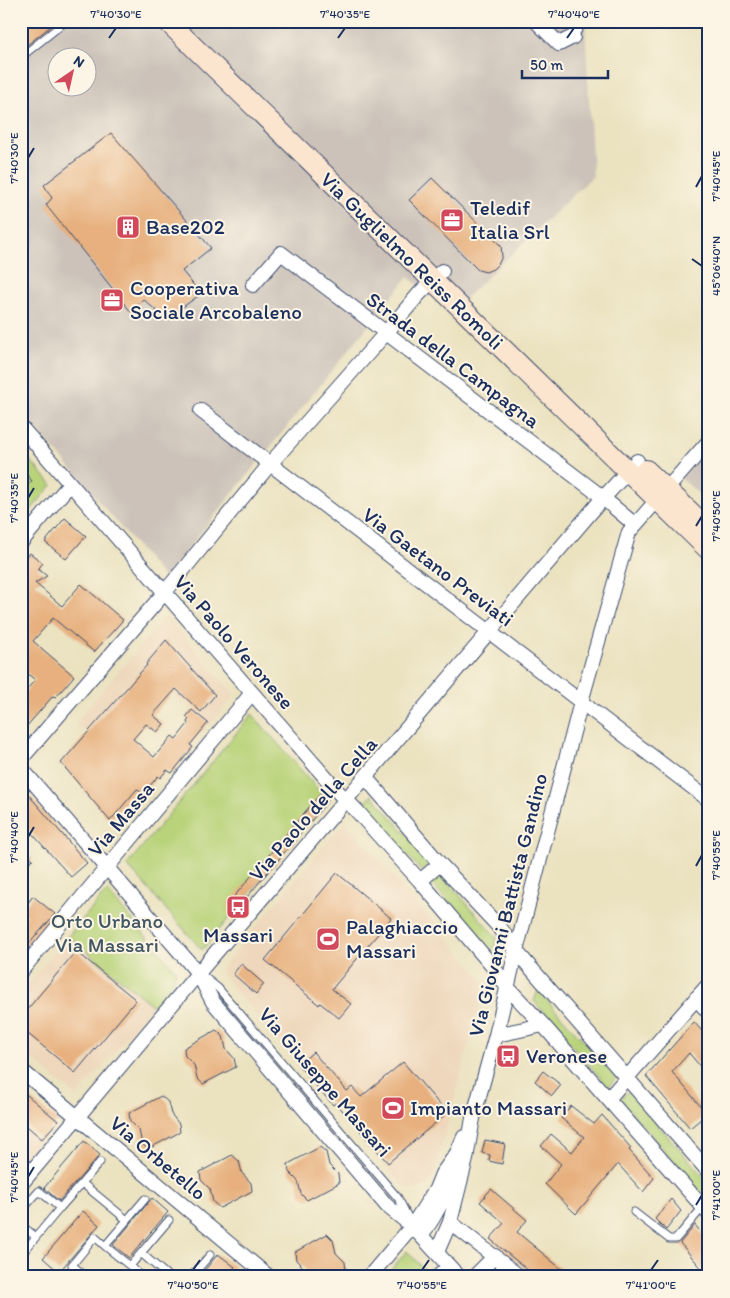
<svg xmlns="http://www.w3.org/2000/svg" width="730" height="1298" font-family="Itim,sans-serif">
  <rect width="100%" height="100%" fill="#fcf5e5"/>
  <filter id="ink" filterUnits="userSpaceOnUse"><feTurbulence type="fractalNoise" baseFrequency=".02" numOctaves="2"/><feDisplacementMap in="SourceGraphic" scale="10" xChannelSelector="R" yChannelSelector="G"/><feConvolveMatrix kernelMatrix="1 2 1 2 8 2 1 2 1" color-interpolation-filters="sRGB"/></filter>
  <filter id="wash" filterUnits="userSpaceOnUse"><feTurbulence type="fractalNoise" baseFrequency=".0096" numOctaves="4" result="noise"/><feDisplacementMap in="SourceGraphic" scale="20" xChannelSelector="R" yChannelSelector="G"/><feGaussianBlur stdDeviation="1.12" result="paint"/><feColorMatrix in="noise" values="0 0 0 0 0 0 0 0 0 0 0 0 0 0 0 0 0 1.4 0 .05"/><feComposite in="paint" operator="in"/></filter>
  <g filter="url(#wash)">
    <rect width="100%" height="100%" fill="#ebe2c0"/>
    <!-- built -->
    <path fill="#eed7bb" d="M166,616L235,695L210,725L172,693L116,757L75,723Z
      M345,821L485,982L434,1175L427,1185L417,1189H409L401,1183L219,971Z
      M68,936L153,1006L77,1096L21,1050V993Z
      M21,1090L58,1121L21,1163Z"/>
    <!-- industrial -->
    <path fill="#ccc2b9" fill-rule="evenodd" d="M21,21H585L593,176L451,312L408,277L164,578L21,410ZM58,58H88V88H58Z
      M709,448V503L681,478Z"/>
    <!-- green -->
    <path fill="#b8d379" stroke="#6a816c" d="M21,450L52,485L21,522Z
      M252,714L328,801L202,950L127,865Z
      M372,795L432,863L422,872L364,805Z
      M439,872L497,938L492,953L429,880Z
      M107,891L176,971L174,982L153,1006L68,936Z
      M538,990L616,1078L608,1087L534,1001Z
      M628,1091L709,1183V1202L620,1099Z
      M407,1251L431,1277H385Z"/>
    <g id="blocks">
      <!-- building -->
      <path fill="#e7b07e" d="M21,21H57L21,50Z
        M111,133L211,248L182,271L201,294L166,319L143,299L131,312L46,205L52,198L44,185Z
        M432,178L501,246L502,256L499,263L493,269L486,272L478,270L409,200Z
        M21,468L32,481L21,490Z
        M65,518L86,536L66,559L45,542Z
        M30,553L43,563L38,569L47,576L35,583L62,606L81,584L123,620L94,652L53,618L33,641L74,676L56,697L53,696L26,727L21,723V696L35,680L21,668V653L26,647L21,643V564Z
        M166,640L215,695L201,712L176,689L153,715L164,724L157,732L146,724L133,739L154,757L172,736L176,739L188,724L187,722L189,719L186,717L192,710L208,723L190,745L193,747L172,773L167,770L160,778L158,776L143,794L137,789L110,821L61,763L147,665L146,664Z
        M21,786L87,863L71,877L21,821Z
        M321,793L328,801L235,911L227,905Z
        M21,849L33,859L21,869Z
        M337,873L391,918L332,989L351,1004L339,1018L320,1003L319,1005L265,960Z
        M33,896L55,914L21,953V922L27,915L22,911Z
        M76,951L136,1000L75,1073L21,1028V1017Z
        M241,964L264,984L256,994L233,974Z
        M694,1022L709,1039V1077L689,1053L672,1072L707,1114L690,1128L646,1076Z
        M216,1030L223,1036L226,1049L234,1058L236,1067L203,1084L197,1078L194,1065L185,1056L184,1048Z
        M313,1052L347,1091L352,1087L361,1097L403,1062L447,1113L388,1163L336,1103L333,1105L298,1065Z
        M543,1071L561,1085L552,1096L535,1081Z
        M21,1090L58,1121L42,1139L21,1121Z
        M161,1096L168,1102L171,1114L179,1124L180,1132L148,1149L142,1144L139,1130L130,1121L129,1113Z
        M571,1106L594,1124L602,1115L631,1148L629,1150L654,1178L643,1192L618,1164L576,1214L545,1184L561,1164L541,1146L551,1134L572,1152L584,1137L561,1118Z
        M485,1140L505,1144L502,1164L489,1161L490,1155L482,1153Z
        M84,1141L100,1155L59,1201L44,1188Z
        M320,1147L326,1152L329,1165L338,1174L339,1183L307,1200L301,1194L298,1181L289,1172L288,1164Z
        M232,1155L239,1161L242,1173L251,1183L252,1191L220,1208L213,1202L210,1189L201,1180L200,1172Z
        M491,1189L527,1220L517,1232L571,1277H536L490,1239L504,1223L480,1202Z
        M152,1198L168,1212L129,1258L113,1245Z
        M671,1199L681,1211L666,1230L655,1219Z
        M83,1211L99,1225L59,1272L43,1258Z
        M695,1225L709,1242V1277L680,1243Z
        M327,1234L333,1240L336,1253L345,1262L346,1271L335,1277H306L305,1269L296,1260L295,1252Z
        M218,1254L235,1267L227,1277H199Z"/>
    </g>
  </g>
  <g filter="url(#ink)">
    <use href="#blocks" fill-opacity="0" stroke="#3a4a6d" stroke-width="1"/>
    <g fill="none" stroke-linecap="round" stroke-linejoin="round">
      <!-- service casing -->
      <g stroke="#3a4a6d" stroke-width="9">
        <path id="service" d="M573,37L581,26V21
          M21,57L66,21
          M203,976L218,988L398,1198L409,1219
          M100,1162L82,1183L127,1220
          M60,1208L82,1183
          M21,1211L39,1191L60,1208L21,1255
          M634,1212L669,1239H676L703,1207
          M21,1225L36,1237
          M105,1246L130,1266
          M141,1253L169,1277
          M21,1267L33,1277
          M86,1277L72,1265L95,1237L105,1246L145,1199
          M136,1277L139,1274L130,1266L169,1220
          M191,1277L210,1255
          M234,1277L235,1275"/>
      </g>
      <!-- pedestrian casing -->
      <g stroke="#3a4a6d" stroke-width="12">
        <path id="pedestrian" d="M435,1277L449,1264"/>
      </g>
      <!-- minor casing -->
      <g stroke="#3a4a6d" stroke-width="16">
        <path id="minor" d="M536,21L559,44L573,37
          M253,285L281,253L597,493L634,524
          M201,411L709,800
          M21,427L339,793L356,810L420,881L494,968L507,987L543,1025L709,1214
          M21,542L70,484
          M21,759L165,592L270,464L385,334L419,294L442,271
          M21,768L198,973L213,1002L387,1206L412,1226L459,1277
          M366,778L440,864L501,929L516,951L709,1172
          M420,881L440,864
          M21,971L252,693
          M696,998L709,1013
          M496,1035L543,1025
          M21,1070L269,1277
          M608,1099L709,984
          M21,1184L211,958L597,505L637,461
          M450,1222L520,1277
          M421,1235C439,1213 448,1189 455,1162
          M437,1252L450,1222L466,1159L473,1118L496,1035L516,951L581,702L629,532L709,441
          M369,1277L412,1226L436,1189L442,1174L457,1153L464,1137
          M474,1277L495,1256"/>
      </g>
      <!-- secondary casing -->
      <g stroke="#3a4a6d" stroke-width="22">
        <path id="secondary" d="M167,21L709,550
          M646,470L709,530"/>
      </g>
      <!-- service -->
      <use href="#service" stroke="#fff" stroke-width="7"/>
      <!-- pedestrian -->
      <use href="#pedestrian" stroke="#fff" stroke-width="10"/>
      <!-- minor -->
      <use href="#minor" stroke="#fff" stroke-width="14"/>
      <!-- secondary -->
      <use href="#secondary" stroke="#fce5cf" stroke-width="20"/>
    </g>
  </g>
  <!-- ticks -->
  <path fill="none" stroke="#1b2f5e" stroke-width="2" d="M109,38L116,28M338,38L345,28M567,38L574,28M28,158L34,148M696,187L702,176M692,259L702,266M28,498L34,488M696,526L702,516M28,837L34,827M696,866L702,855M28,1177L34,1167M696,1205L702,1195M193,1270L200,1260M422,1270L429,1260M651,1270L658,1260"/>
  <!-- icons -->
  <defs>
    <g id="office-square" transform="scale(1.25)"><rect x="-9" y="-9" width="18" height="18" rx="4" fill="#d1495b" stroke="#fcf5e5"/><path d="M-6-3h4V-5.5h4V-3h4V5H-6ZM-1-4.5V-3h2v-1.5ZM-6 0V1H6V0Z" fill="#fff"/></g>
    <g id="building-square" transform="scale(1.25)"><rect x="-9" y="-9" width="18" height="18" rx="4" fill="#d1495b" stroke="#fcf5e5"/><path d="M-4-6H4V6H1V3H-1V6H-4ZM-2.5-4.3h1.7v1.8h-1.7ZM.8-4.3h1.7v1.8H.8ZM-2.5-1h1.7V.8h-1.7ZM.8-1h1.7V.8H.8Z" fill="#fff"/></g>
    <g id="bus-square" transform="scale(1.25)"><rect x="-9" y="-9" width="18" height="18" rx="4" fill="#d1495b" stroke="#fcf5e5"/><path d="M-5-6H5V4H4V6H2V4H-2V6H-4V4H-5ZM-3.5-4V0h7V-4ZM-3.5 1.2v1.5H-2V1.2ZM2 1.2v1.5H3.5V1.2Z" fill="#fff"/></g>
    <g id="stadium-square" transform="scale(1.25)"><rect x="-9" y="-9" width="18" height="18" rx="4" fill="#d1495b" stroke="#fcf5e5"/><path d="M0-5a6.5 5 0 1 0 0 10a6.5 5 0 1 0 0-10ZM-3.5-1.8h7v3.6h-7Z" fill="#fff"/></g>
  </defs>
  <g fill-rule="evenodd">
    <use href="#office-square" x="452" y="220"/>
    <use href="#building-square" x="128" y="227"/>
    <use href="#office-square" x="112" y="300"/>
    <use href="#bus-square" x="238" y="907"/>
    <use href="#stadium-square" x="328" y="939"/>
    <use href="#bus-square" x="508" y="1056"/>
    <use href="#stadium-square" x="393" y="1108"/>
  </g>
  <g text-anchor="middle" stroke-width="4" stroke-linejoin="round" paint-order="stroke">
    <!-- poi labels -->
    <g font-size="21" fill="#1b2f5e" stroke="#fcf5e5" text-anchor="start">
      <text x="470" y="215">Teledif<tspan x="470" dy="24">Italia Srl</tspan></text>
      <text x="146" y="234">Base202</text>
      <text x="130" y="295">Cooperativa<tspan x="130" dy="24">Sociale Arcobaleno</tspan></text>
      <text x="346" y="934">Palaghiaccio<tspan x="346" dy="24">Massari</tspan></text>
      <text x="238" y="942" text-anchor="middle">Massari</text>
      <text x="526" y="1063">Veronese</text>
      <text x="410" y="1115">Impianto Massari</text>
    </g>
    <!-- street labels -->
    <g font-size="21" fill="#1b2f5e" stroke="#fcf5e5">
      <text transform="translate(412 261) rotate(44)" y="7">Via Guglielmo Reiss Romoli</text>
      <text transform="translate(453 360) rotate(37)" y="7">Strada della Campagna</text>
      <text transform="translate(438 567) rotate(37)" y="7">Via Gaetano Previati</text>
      <text transform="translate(234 642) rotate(49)" y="7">Via Paolo Veronese</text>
      <text transform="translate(313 809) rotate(-49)" y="7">Via Paolo della Cella</text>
      <text transform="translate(121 819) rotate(-50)" y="7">Via Massa</text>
      <text transform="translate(508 905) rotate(-76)" y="7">Via Giovanni Battista Gandino</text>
      <text transform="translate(325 1082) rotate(49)" y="7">Via Giuseppe Massari</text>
      <text transform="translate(158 1158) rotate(40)" y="7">Via Orbetello</text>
    </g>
    <!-- park labels -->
    <g font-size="21" fill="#425865" stroke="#fcf5e5">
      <text x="107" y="928">Orto Urbano<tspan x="107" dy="24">Via Massari</tspan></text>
    </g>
  </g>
  <!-- margin -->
  <rect width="730" height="1298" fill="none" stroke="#fcf5e5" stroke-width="55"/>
  <!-- north arrow -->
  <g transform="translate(72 72) rotate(34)"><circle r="24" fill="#fcf5e5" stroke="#a2a6af"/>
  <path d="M0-4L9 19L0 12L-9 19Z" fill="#d1495b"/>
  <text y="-8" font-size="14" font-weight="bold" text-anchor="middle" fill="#1b2f5e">N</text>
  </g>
  <!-- scale -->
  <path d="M522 70v8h86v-8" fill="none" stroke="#1b2f5e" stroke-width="2.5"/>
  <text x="530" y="70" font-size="15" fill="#1b2f5e" stroke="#fcf5e5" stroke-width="4" paint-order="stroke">50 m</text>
  <rect x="28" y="28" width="674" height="1242" fill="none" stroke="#1b2f5e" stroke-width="2"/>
  <g font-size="12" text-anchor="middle" fill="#1b2f5e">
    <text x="116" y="18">7°40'30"E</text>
    <text x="345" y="18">7°40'35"E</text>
    <text x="574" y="18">7°40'40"E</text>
    <text transform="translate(14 158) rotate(-90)" y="4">7°40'30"E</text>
    <text transform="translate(716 176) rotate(-90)" y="4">7°40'45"E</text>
    <text transform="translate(716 266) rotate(-90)" y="4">45°06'40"N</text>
    <text transform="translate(14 498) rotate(-90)" y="4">7°40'35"E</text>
    <text transform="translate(716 516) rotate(-90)" y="4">7°40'50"E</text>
    <text transform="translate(14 837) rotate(-90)" y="4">7°40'40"E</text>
    <text transform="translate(716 855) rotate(-90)" y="4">7°40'55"E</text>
    <text transform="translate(14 1177) rotate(-90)" y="4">7°40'45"E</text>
    <text transform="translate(716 1195) rotate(-90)" y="4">7°41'00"E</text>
    <text x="193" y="1289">7°40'50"E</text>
    <text x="422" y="1289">7°40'55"E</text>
    <text x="651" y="1289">7°41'00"E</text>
  </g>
</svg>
